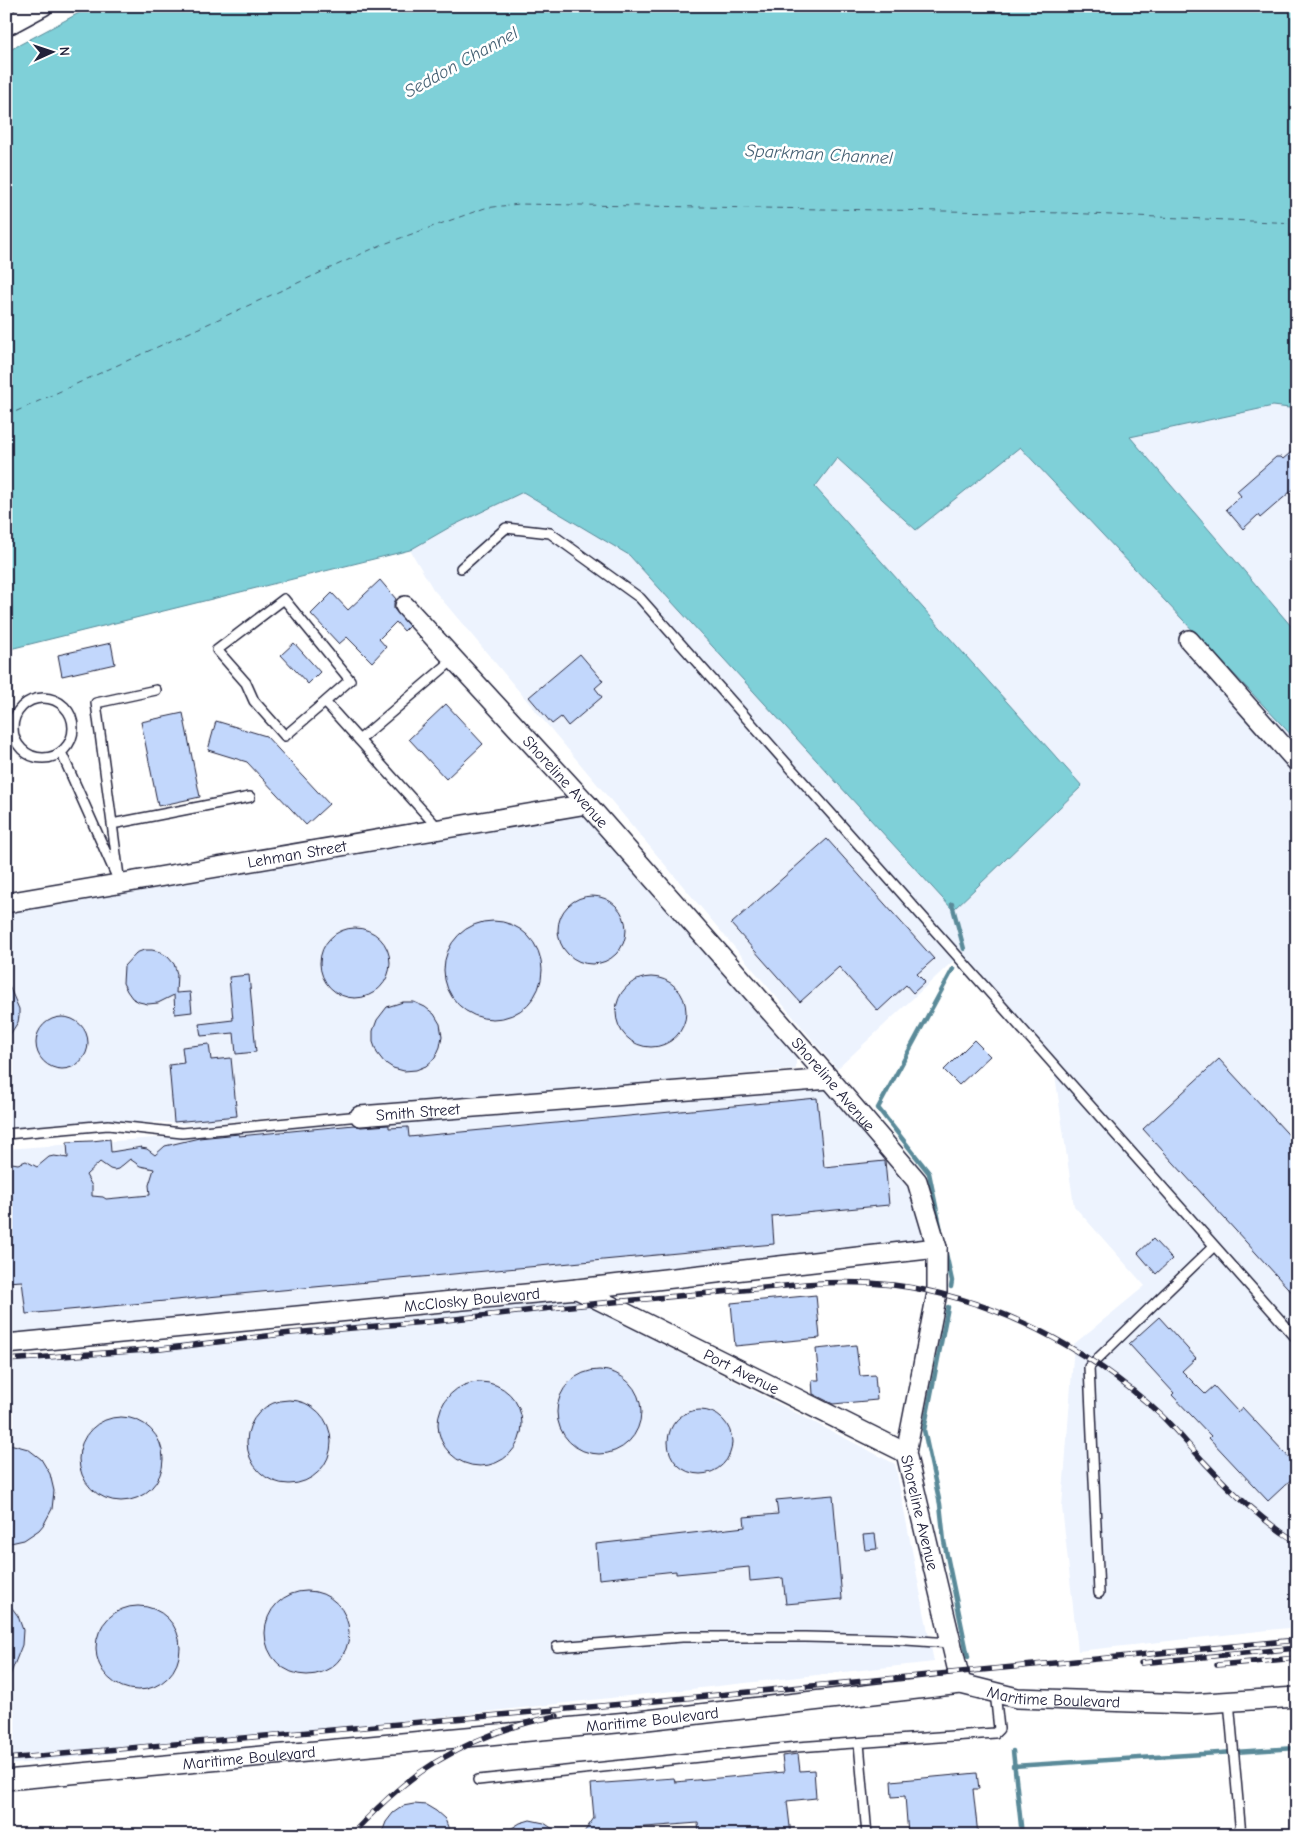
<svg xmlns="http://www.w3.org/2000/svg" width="1303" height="1841" font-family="'Comic Neue',sans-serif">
  <rect width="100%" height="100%" fill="#fff"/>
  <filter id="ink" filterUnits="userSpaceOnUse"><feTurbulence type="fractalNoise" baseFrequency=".02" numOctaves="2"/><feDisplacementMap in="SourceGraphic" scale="10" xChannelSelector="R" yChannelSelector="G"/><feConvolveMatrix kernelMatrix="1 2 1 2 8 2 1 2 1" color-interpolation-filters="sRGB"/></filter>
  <g filter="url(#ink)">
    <!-- built -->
    <path fill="#edf3fe" d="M1273,406L1297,409V1627L1078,1651L1062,1507L1074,1344L1145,1286L1074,1206L1054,1068L953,961L837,1069L433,589L410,550L450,527L523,492L629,555L953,910L1082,786L815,487L836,458L916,530L1020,447L1117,550L1130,437Z
      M578,815L592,821L796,1051V1069L191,1125L160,1122L6,1131V911Z
      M825,1089L902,1176L914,1199L922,1229L923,1242L6,1335V1149Z
      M573,1298L895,1464L934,1662L6,1765V1363Z"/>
    <!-- water -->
    <path fill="#7fd0d8" stroke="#5a8a99" d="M92,6H1297V409L1273,406L1130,437L1297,633V741L1020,447L916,530L837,458L815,487L1082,786L953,910L629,555L523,492L450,527L410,550L6,650V52Z"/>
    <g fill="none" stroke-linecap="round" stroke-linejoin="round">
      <!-- stream -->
      <path stroke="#5a8a99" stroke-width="4.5" d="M952,904L964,949
        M941,1231L929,1173L878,1108L953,969
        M945,1249L952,1281L951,1287
        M948,1307L924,1430L940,1504L944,1541L968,1657
        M1013,1751L1022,1835
        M1013,1766L1297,1748"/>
      <!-- ferry -->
      <path stroke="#435f72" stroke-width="1" stroke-dasharray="6 5" stroke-linecap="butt" d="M6,416L381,245L485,208L519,204L1065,213L1297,223"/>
    </g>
    <!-- building -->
    <path fill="#c2d7fc" stroke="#22223b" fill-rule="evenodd" d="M1297,447V486L1260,518L1258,515L1243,529L1226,509L1241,496L1237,491L1276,457H1281L1283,459Z
      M380,580L396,599L394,603V609L409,626L404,631L396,622L379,639L386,647L372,662L347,637L339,644L311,614L332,593L348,610Z
      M111,643L115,664L62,676L58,655Z
      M294,643L320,672L308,684L281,655Z
      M580,654L603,681L595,688L602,697L568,726L561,717L552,724L529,697Z
      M446,704L483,744L446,779L409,739Z
      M183,713L200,797L158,806L141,722Z
      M216,721L266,736L329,804L306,825L247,762L208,750Z
      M827,839L934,959L917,974L925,982L913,993L906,985L878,1011L839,967L800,1002L731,924Z
      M558 930a34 34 0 1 1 68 0a34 34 0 1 1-68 0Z
      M444 970a49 49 0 1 1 98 0a49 49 0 1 1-98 0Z
      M320 963a35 35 0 1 1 70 0a35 35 0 1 1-70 0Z
      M144,950H152L160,952L168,957L174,964L177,974L176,993L190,992L192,1012L175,1014L174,995L158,1003L148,1004L139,1002L132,998L127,991L123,983L124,966L136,953Z
      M249,975L256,1052L236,1054L234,1033L201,1036L199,1024L233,1020L229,977Z
      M616 1012a35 35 0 1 1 70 0a35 35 0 1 1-70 0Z
      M6,979L19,1009V1016L18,1022L6,1041Z
      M403,1002H414L425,1007L434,1014L440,1024L442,1036L440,1047L435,1058L426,1066L416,1070L404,1071L393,1068L384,1062L377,1053L373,1042V1031L377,1020L387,1007Z
      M36 1043a26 26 0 1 1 52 0a26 26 0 1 1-52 0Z
      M974,1040L990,1056L959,1085L944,1070Z
      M209,1044L211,1060L231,1058L237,1116L174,1122L169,1065L184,1063L182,1047Z
      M1219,1059L1297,1144V1298L1143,1129Z
      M817,1098L824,1167L885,1161L889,1205L772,1216L774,1244L26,1314L22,1281L6,1282V1162L18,1164L26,1161L37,1167L49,1157L54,1156L68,1158L67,1142L92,1141L110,1139L111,1152L142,1147L141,1148L147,1149L155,1155L165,1146L199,1138L239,1134V1136L354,1125L361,1127L389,1125V1128L408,1127L409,1137ZM130,1159L140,1166L154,1169L149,1185L150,1195L106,1199L103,1197L92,1196V1186L86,1175L100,1162L110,1169L114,1170L118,1169Z
      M1153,1239L1172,1259L1156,1274L1138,1253Z
      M816,1295L820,1338L735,1346L731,1303Z
      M1159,1317L1196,1358L1182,1371L1205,1394L1214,1386L1238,1412L1242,1407L1297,1466V1474L1268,1501L1209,1438L1211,1436L1172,1395L1174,1393L1129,1344Z
      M856,1345L860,1376L875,1375L877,1400L833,1404L813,1394L812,1380H819L816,1349Z
      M557 1412a42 42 0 1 1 84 0a42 42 0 1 1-84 0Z
      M438 1424a42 42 0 1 1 84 0a42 42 0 1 1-84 0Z
      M247 1442a42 42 0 1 1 84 0a42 42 0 1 1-84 0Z
      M668 1442a32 32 0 1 1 64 0a32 32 0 1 1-64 0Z
      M79 1459a42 42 0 1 1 84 0a42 42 0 1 1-84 0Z
      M6,1443L28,1449L41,1459L50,1474L54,1491L52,1509L44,1524L39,1530L24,1540L6,1544Z
      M833,1495L842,1599L786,1604L783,1578L750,1581L749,1567L676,1574V1571L599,1579L596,1544L745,1527L744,1517L778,1514L776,1500Z
      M875,1534L877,1549L865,1550L863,1535Z
      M265 1633a42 42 0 1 1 84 0a42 42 0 1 1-84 0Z
      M6,1600L18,1616L23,1630L22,1645L7,1683Z
      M96 1648a42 42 0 1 1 84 0a42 42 0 1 1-84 0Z
      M798,1754L800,1771L814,1770L816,1798L787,1801L791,1835H699L698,1823L633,1828L635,1835H582L594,1818L591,1784L674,1778L675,1782L784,1772L782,1756Z
      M977,1773L979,1789H973L978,1835H908L905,1796L892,1797L891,1781Z
      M414,1804L426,1805L436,1811L445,1819L451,1835H381L386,1822L393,1813L403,1806Z
      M530,1820L544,1823L562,1835H501L520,1823Z"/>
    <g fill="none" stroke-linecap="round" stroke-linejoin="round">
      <!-- service casing -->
      <g stroke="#22223b" stroke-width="12">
        <path id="service" d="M461,568L506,528L550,533L640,598L1297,1339
          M13 728a30 30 0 1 1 60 0a30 30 0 1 1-60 0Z
          M325,702L285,736L254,701L246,683L217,650L284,599L350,680L325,702L439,829
          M359,740L454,659
          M61,752L120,884L96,703L156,690
          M112,824L250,797
          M6,1134L108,1125L182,1133L360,1116
          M1099,1593L1089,1367L1214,1246
          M557,1647L682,1637H805L891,1639L950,1643
          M1229,1701L1241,1835
          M859,1743L867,1835
          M478,1780L797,1747L995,1733L999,1729L995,1692"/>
      </g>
      <!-- minor casing -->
      <g stroke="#22223b" stroke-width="22">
        <g id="minor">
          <path d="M6,26L43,6"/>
          <path id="s1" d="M405,606L587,804L830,1079L917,1181L937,1248V1293L906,1453L961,1684"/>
          <path d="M1189,640L1297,762"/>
          <path id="s2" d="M6,903L587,804"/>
          <path id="s3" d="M360,1116L830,1079"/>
          <path id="s4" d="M577,1289L906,1453"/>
          <path id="s5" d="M6,1344L577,1289L937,1248"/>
          <path id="s6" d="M6,1780L638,1721L961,1684L1017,1698L1189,1704L1297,1697"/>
        </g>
      </g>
      <!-- service -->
      <use href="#service" stroke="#fff" stroke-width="9"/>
      <!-- minor -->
      <use href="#minor" stroke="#fff" stroke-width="19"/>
      <!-- rail casing -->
      <g stroke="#22223b" stroke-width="5.5">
        <path id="rail" d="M6,1360L161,1349L291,1333L438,1321L560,1307L806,1284C835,1282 864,1282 893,1285C992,1297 1089,1348 1162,1416C1177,1431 1191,1448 1205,1463C1233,1493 1262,1521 1297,1542
          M1141,1663L1297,1648
          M1217,1665L1297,1658
          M6,1759L623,1704L1297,1640
          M351,1835C367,1818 383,1802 401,1787C444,1751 502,1726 557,1716"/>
      </g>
      <!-- rail -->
      <use href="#rail" stroke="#fff" stroke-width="4" stroke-dasharray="11" stroke-linecap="butt"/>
    </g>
  </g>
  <g text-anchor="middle" stroke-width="5" stroke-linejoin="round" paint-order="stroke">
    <!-- street labels -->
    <g font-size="16" fill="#22223b" stroke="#fff">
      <text dy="6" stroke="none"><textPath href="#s1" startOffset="238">Shoreline Avenue</textPath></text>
      <text dy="6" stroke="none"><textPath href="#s2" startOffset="295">Lehman Street</textPath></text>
      <text dy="6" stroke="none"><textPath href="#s1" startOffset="642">Shoreline Avenue</textPath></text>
      <text dy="6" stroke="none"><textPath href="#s3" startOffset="58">Smith Street</textPath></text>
      <text dy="6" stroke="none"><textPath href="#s5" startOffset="468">McClosky Boulevard</textPath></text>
      <text dy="6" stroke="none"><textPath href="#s4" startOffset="184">Port Avenue</textPath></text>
      <text dy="6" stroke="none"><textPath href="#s1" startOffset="1109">Shoreline Avenue</textPath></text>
      <text dy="6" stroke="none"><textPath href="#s6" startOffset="1054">Maritime Boulevard</textPath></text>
      <text dy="6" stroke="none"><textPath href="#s6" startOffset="649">Maritime Boulevard</textPath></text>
      <text dy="6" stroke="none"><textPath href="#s6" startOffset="244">Maritime Boulevard</textPath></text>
    </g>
    <!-- water labels -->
    <g font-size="18" font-style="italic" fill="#435f72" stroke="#fff">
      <text transform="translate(461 62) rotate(-29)" y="6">Seddon Channel</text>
      <text transform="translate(819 154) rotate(3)" y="6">Sparkman Channel</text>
    </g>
  </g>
  <!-- margin -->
  <rect width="1303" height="1841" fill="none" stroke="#fff" stroke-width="25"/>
  <rect x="12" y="12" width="1278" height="1816" fill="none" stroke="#22223b" stroke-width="2" filter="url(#ink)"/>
  <!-- north arrow -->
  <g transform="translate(52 52) rotate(87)" stroke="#ffffff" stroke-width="4" paint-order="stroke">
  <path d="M0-4L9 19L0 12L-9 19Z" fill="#22223b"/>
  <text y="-8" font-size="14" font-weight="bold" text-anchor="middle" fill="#22223b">N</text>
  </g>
</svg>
